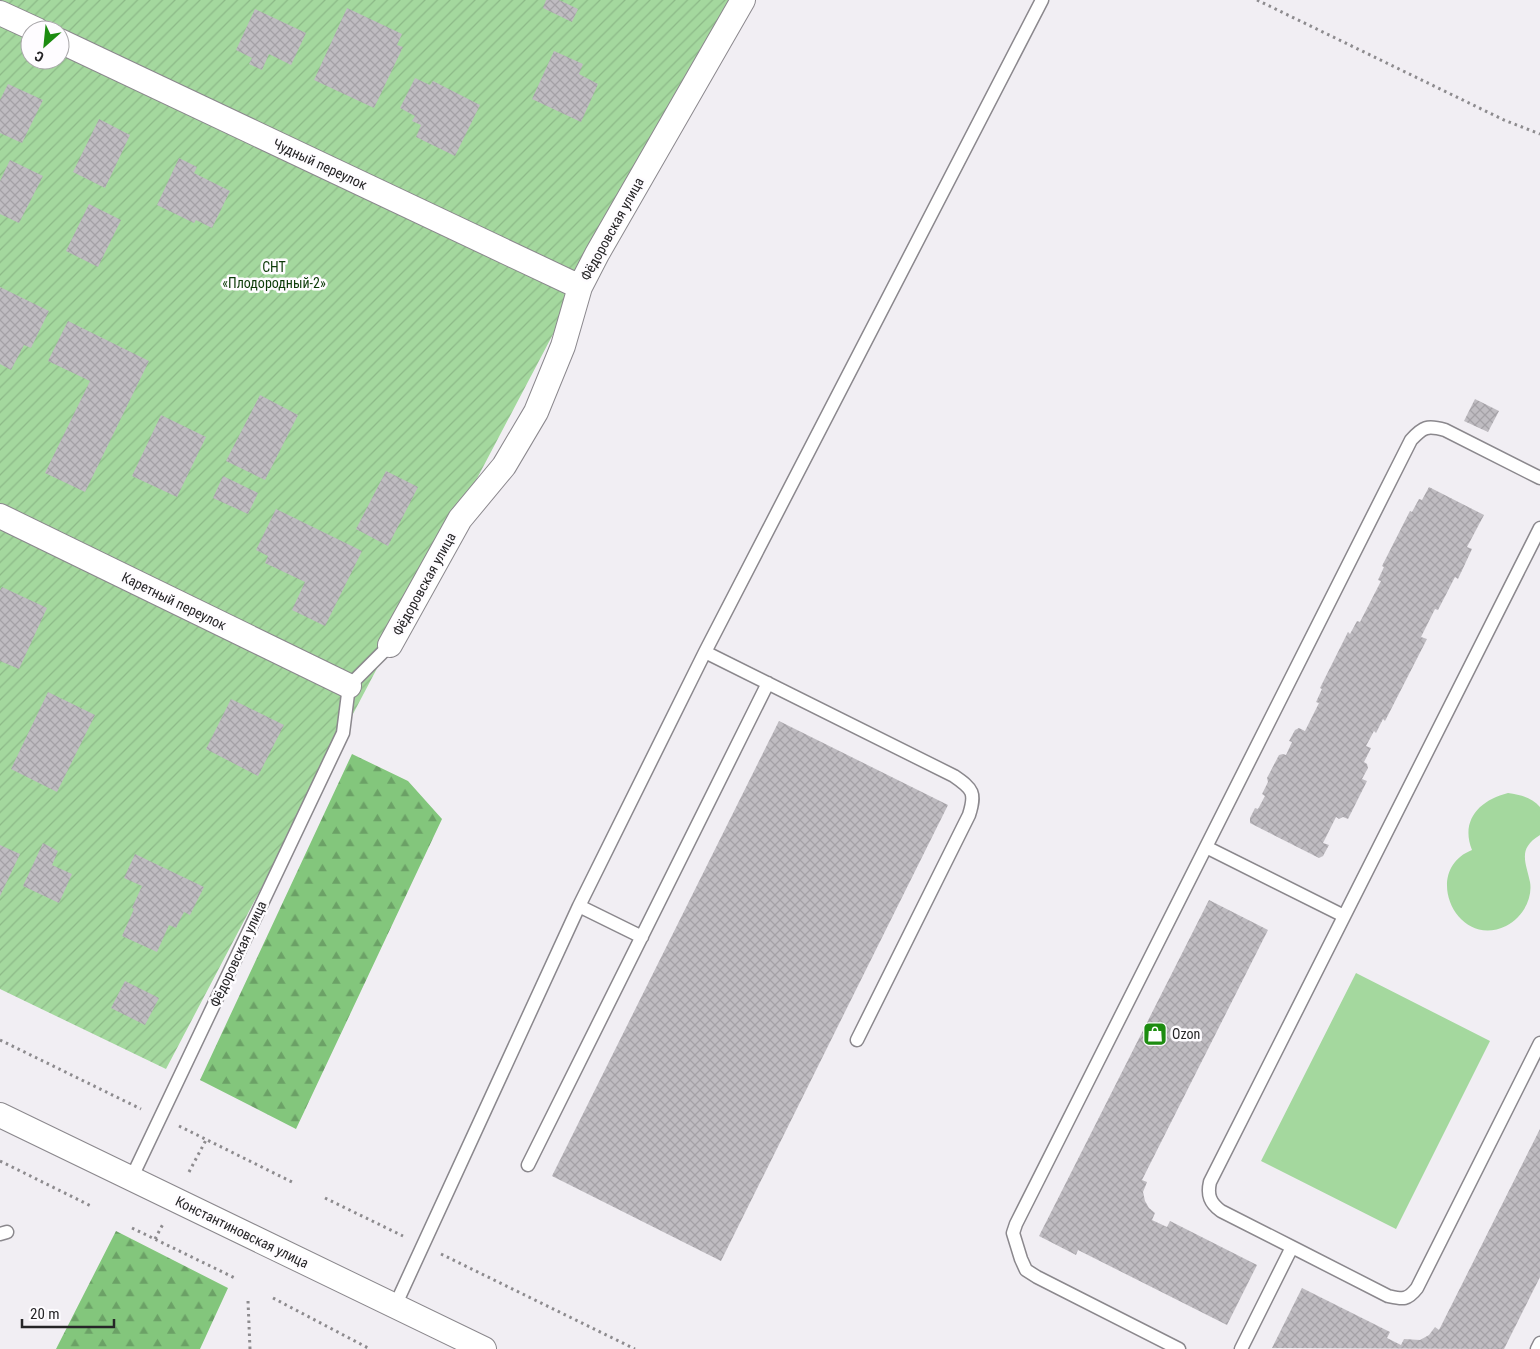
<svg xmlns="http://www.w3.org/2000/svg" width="1540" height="1349" font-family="'Roboto Condensed',sans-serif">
  <defs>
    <pattern id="forest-firs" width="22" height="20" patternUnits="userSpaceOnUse" patternTransform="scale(1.25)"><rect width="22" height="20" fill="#83c67c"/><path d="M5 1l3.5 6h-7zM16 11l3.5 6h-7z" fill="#6ba166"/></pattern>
    <pattern id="garden-furrows" width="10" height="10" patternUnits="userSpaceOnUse" patternTransform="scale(1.25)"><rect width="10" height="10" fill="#a4d89e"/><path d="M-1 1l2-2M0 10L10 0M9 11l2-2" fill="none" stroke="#8db988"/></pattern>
    <pattern id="building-cross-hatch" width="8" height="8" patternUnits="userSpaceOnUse" patternTransform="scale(1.25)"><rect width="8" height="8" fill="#bfbcc1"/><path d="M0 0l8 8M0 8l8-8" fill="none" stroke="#a4a1a6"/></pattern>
  </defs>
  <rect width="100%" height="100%" fill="#f1eef3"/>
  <!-- forest -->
  <path fill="url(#forest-firs)" d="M352,754L408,781L442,819L296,1129L200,1080Z
    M116,1231L228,1288L200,1349H56Z"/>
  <!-- park -->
  <path fill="#a4d89e" d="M1508,793C1521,795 1531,797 1540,807V835C1517,849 1526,862 1530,882C1533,899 1522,918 1506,926C1456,950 1421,870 1472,850C1460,820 1480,800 1508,793Z
    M1356,973L1490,1041L1396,1229L1261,1161Z"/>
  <!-- garden -->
  <path fill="url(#garden-furrows)" fill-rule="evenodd" d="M0,0H729L166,1069L0,989ZM30,30H60V60H30Z"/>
  <!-- building -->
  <path fill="url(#building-cross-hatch)" d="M546,0H559L578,9L572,22L543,8Z
    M347,8L402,34L397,45L403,47L374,108L314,80Z
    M255,9L306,33L291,65L269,54L262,70L249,64L252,58L236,50Z
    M554,51L583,64L579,74L598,84L581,122L532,99Z
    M415,78L430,85L433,81L480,105L455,156L416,137L421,125L412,121L415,116L400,108Z
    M8,84L43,100L22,143L0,133V100Z
    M99,119L130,135L105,188L73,172Z
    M179,158L197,167L194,173L230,191L212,228L196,220L194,223L157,205Z
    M10,160L43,176L19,223L0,214V181Z
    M89,204L121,220L98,267L66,251Z
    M0,287L49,311L31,348L24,345L11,370L0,364Z
    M68,321L149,361L85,492L45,473L90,381L48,361Z
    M260,395L298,415L265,480L226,461Z
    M1475,399L1499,411L1488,432L1464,421Z
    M161,415L206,437L177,497L132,476Z
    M386,471L418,487L388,546L356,529Z
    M223,476L258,493L248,514L213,498Z
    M1429,487L1484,515L1467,547L1472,549L1458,579L1455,577L1438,610L1435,609L1421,637L1427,639L1385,721L1383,719L1376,733L1374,731L1366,746L1371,748L1364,762L1367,764L1368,768L1362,779L1367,781L1348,819L1343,817L1339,819L1336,817L1323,843L1329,845L1323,856L1319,858L1250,823V818L1255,808L1258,809L1265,796L1262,794L1268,782L1267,778L1279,755L1283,754L1286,755L1292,742L1289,741L1295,730L1299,728L1305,731L1319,703L1316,702L1322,689L1320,688L1348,632L1350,634L1357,621L1360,622L1381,581L1378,580L1384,567L1382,566L1410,511L1412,512L1419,499L1422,500Z
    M276,509L362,551L325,626L292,610L305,582L265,563L268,556L256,550Z
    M2,587L47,608L19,669L0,661V590Z
    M48,692L95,715L57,792L11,769Z
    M231,699L284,725L258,776L206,749Z
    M779,721L948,805L721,1261L552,1176Z
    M43,843L58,851L52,865L72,874L59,903L23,886Z
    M0,845L20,854L0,896Z
    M135,854L204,887L190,915L184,912L176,928L169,925L157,952L122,936L134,909L132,908L142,886L124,878Z
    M1209,900L1268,930L1142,1180L1147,1182L1143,1192L1145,1201L1149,1208L1155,1213L1152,1220L1167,1227L1170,1221L1257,1265L1227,1325L1078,1250L1076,1255L1039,1236Z
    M125,981L159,998L145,1025L111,1008Z
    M1540,1129V1277L1504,1349L1272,1348L1302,1288L1390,1332L1387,1338L1401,1345L1404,1339L1420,1340L1429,1335L1435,1327L1439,1330Z"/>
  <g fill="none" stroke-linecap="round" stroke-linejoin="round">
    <!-- lane casing -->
    <g stroke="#8b888d" stroke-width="15">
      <path id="lane" d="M705,652L954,776C973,789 976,793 969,815L857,1040
        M1206,847L1344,916
        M579,906L642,937
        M528,1165L768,683
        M131,1179L343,733L349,686L390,645
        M0,1234L7,1232
        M1292,1247L1221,1211C1210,1203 1207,1195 1210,1182L1540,528
        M395,1306L579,906L705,652L1042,0
        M1179,1349L1037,1277L1026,1270L1021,1259L1013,1233L1016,1224L1411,440C1423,427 1427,425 1445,430L1540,478
        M1241,1349L1292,1247L1388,1296C1402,1299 1407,1301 1417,1288L1540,1043
        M1537,1349L1540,1343"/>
    </g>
    <!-- street casing -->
    <g stroke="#8b888d" stroke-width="26">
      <path id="street" d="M0,13L37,30
        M60,41L580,287
        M0,516L349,686
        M390,645L460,519L504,466L536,412L563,346L580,287L597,254L743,0
        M0,1115L484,1349"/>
    </g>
    <!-- path -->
    <path stroke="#8d8b8e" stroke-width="3" stroke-dasharray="2.5 4" stroke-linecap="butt" d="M1257,0L1504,120L1540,134
      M0,1040L141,1109
      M179,1126L292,1182
      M0,1161L93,1207
      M189,1172L206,1140
      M325,1198L403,1236
      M132,1228L237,1279
      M155,1239L163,1224
      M441,1254L635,1349
      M273,1298L370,1349
      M248,1301L250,1349"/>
    <!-- lane -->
    <use href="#lane" stroke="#fff" stroke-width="12"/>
    <!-- street -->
    <use href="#street" stroke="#fff" stroke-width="24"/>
  </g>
  <!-- icons -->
  <defs>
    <g id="shop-square" transform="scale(1.25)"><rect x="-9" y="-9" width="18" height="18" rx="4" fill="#1c8c10" stroke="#fefcff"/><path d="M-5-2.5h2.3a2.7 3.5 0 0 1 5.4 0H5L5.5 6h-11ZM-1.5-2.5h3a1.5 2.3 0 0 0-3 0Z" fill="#fff"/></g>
  </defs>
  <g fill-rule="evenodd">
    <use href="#shop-square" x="1155" y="1034"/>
  </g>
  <g text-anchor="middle" stroke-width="5" stroke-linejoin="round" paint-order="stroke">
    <!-- street labels -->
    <g font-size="14" fill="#262527" stroke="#fefcff">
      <text transform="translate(320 164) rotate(25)" y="5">Чудный переулок</text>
      <text transform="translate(612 229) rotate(-61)" y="5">Фёдоровская улица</text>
      <text transform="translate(424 584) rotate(-61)" y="5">Фёдоровская улица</text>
      <text transform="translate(174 601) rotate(26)" y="5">Каретный переулок</text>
      <text transform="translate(238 954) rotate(-65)" y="5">Фёдоровская улица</text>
      <text transform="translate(242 1232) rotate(26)" y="5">Константиновская улица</text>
    </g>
    <!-- park labels -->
    <g font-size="14" fill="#0c3b08" stroke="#fefcff">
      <text x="274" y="272">СНТ<tspan x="274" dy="16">«Плодородный-2»</tspan></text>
    </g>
    <!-- poi labels -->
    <g font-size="14" fill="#262527" stroke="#fefcff" text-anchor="start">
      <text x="1172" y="1039">Ozon</text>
    </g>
  </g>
  <!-- north arrow -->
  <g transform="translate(45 45) rotate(207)"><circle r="24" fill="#fefcff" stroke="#a8a6a9"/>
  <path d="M0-4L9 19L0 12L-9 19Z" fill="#1c8c10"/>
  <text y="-8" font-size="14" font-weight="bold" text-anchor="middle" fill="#262527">С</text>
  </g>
  <!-- scale -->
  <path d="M22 1319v8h92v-8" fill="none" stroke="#262527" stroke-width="2.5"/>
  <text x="30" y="1319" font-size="15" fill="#262527" stroke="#fefcff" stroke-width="4" paint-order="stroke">20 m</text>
</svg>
